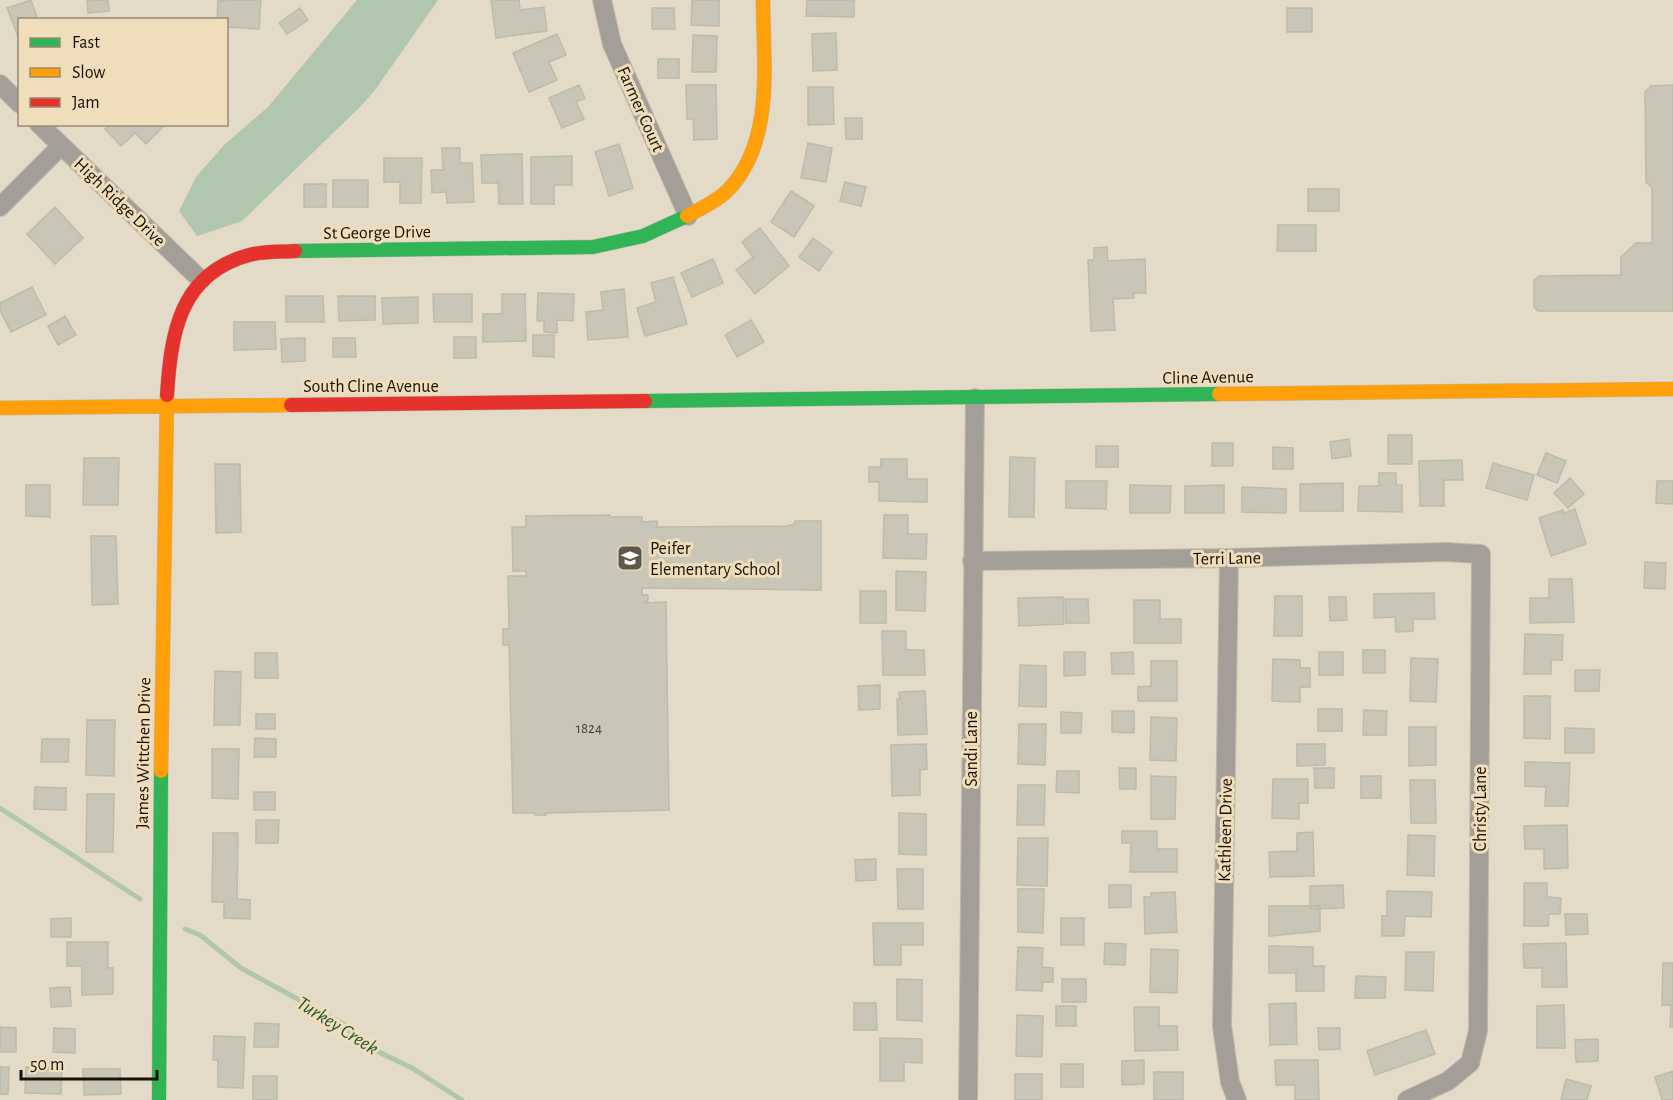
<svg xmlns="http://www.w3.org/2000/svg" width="1673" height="1100" font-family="'Alegreya Sans',sans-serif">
  <rect width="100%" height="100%" fill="#e3dac7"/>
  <!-- water -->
  <path fill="#b1c6ae" d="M357,0H438L375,90L360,107L242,221L197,236L179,211L196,177L224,145L268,107Z"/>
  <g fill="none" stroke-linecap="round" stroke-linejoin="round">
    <!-- stream -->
    <path stroke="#b1c6ae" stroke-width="5" d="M0,808L140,899
      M185,929L200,935L241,968L345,1025L356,1041L412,1068L462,1100"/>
  </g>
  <!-- building -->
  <path fill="#c9c6b7" stroke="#bdbbab" stroke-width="1.5" d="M31,0L38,20H20L19,39L7,8Z
    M87,0H108L109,11L88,13Z
    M238,0H261L259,29L226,27V20H217L218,1Z
    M491,0H519L520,10L544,7L547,31L496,38Z
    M692,0H719V26L691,25Z
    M807,0H854V17L806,16Z
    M300,8L308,20L287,34L279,23Z
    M652,8H674L675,29H652Z
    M1287,8H1312V32H1287Z
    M836,33L837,70L813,71L812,34Z
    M557,34L566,55L549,62L557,80L529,92L513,53Z
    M693,35L717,36L716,72H692Z
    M658,59H679V78H658Z
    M579,85L585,98L576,102L584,119L562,128L549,98Z
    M686,85H716L717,139L694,140L693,119H687Z
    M1673,85V311H1538L1534,307V280L1539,276L1621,275V257L1636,243H1652V188L1646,182L1645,92L1651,86Z
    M808,87H833L834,124L808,125Z
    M845,118H862V139H846Z
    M110,124H166L146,144L135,133L121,146L105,129Z
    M808,143L832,148L826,182L801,178Z
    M619,144L633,188L609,196L595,152Z
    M442,148H460V163H472L474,202L447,203L446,192L432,193L431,170H443Z
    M522,154L523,204H499L498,183H482L481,155Z
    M572,156V185H554V204H531V157Z
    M384,158H422L421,203H400V182H384Z
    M333,180H368V207H333Z
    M845,182L866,187L861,206L840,201Z
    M304,184H326V207H304Z
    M1308,189H1339V211H1308Z
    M791,191L814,206L794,237L771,222Z
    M55,207L83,238L55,264L27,234Z
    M1278,225H1316V251H1277Z
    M760,228L789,266L755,294L736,270L753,257L742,242Z
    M813,238L832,252L819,271L799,257Z
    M1107,247L1108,261L1145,259L1146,293H1134V298L1113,299L1115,330L1091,331L1088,260H1094V248Z
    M713,259L723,283L692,297L681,273Z
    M673,277L687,324L645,336L637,308L656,302L651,283Z
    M32,287L46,315L11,332L0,310V303Z
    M624,289L628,337L588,340L586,312L603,310L601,292Z
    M538,293L574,294L573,321L557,320V333L544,332V321H537Z
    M433,294H472V322H434Z
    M502,294H525L526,341L483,342V314H502Z
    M286,296H323L324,322H286Z
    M338,296H375V320L339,321Z
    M418,297V323L383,324L382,298Z
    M65,316L76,335L58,345L48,326Z
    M751,320L764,342L737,357L725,335Z
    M234,322H275L276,349L234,350Z
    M533,335H554V357L533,356Z
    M454,337H476V358H454Z
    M305,338V361L282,362L281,339Z
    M333,338H355L356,357H333Z
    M1388,435H1412V464H1388Z
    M1349,439L1351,456L1332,459L1330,442Z
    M1212,443H1233V466H1212Z
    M1096,446H1118V467H1096Z
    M1273,447L1293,448V469H1273Z
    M1546,453L1566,461L1557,483L1537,475Z
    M1010,457L1035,458L1034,517H1009Z
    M84,458H119L118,505H83Z
    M881,459H907V479H927V502L879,501V482H869V467H881Z
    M1462,460L1463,480H1444V506H1420L1419,461Z
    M1493,463L1534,475L1527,500L1486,488Z
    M215,464H240L241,532L216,533Z
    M1379,473H1396V485H1402V512L1358,511L1359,486H1379Z
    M1570,478L1584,494L1568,508L1554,493Z
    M1066,481H1107L1106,509L1066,508Z
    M1657,481H1673V504L1656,503Z
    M1343,483V511H1300V484Z
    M26,485H50V517L26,516Z
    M1130,485L1171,486L1170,513H1130Z
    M1224,485V513H1185V486Z
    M1242,487L1286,489V513L1242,512Z
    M1575,509L1586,544L1551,556L1539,518L1563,510L1564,513Z
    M610,515V517H642V522L657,521V527L787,526L795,524V521H821V590L642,588V595H648V601L643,603L666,602L669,810L546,813V815H535V813H513L509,645H503V629H509L508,576H526V571H513L512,527H526V516Z
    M884,515H908V534H927L926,559L883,558Z
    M91,536H116L118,604L92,605Z
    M1645,562L1666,563L1665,589L1644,588Z
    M896,571L926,572L925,611L896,610Z
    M1549,579H1572L1574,622L1530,623V598H1549Z
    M860,591H886V623H860Z
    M1434,593L1435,619H1413V631L1396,632L1395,617L1374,618V594Z
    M1275,596H1302V636H1274Z
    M1063,597L1064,624L1019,626L1018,598Z
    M1329,597H1346L1347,620L1330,621Z
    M1065,599H1088L1089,623H1066Z
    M1134,600H1160V619H1181V643H1134Z
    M882,631H906V650H924L925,675H883Z
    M1525,634L1563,635L1562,660H1551V674H1524Z
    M1363,650H1385V673H1363Z
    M1064,652H1085V675L1064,676Z
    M1133,652L1134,674H1112L1111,653Z
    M1319,652H1343V675H1319Z
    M255,653H277L278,678H255Z
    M1411,658L1438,659L1436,702L1410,701Z
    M1273,659L1300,660V668H1310V687H1300V702L1272,701Z
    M1151,661H1177V701H1138V687L1151,686Z
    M1020,665L1046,666V707L1019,706Z
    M1575,670H1600L1599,691H1575Z
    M215,671L241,672L240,725H214Z
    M880,685V709L859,710L858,686Z
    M925,691L927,734L898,735L897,699H900L899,692Z
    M1524,696H1550V739L1524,738Z
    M1318,709H1342V731H1318Z
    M1364,710L1387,711L1386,735H1363Z
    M1112,711H1134V733L1112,732Z
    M1061,712L1082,713L1081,733H1061Z
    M256,714H275V729H256Z
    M1151,717L1177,718L1176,761L1150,760Z
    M87,720H115L114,776L86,775Z
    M1019,724H1046L1045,765L1018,764Z
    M1409,727H1436V765L1409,766Z
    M1565,728L1594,729V753H1565Z
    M255,738L276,739V757H254Z
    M42,739H69L68,762H41Z
    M926,744L927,769L920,770V795L892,796L891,745Z
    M1297,744H1325V765L1297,766Z
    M212,749H239L238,799L212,798Z
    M1525,762L1570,763L1568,806H1545L1546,787L1525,786Z
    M1119,768H1136V789H1120Z
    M1314,768H1334V788H1315Z
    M1057,771H1079V793L1056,792Z
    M1151,776L1176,777L1175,819H1151Z
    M1361,776H1381V798H1361Z
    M1273,779H1308V803H1299V819L1272,818Z
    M1410,780H1435L1436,823H1411Z
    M1018,785H1045L1044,825H1017Z
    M35,787L66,788V810L34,809Z
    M254,792H275V810H254Z
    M87,794H114L113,852H86Z
    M899,813L926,814V855L899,854Z
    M256,820H279L278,843H256Z
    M1567,825L1568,868L1544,869V849H1525L1524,826Z
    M1122,831H1157V849H1177V872H1130L1131,843H1122Z
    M1313,832L1314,876L1270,877L1269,852L1297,851V833Z
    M213,833H238L237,899L250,900V919L224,918V902H212Z
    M1408,835L1435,836L1434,876L1407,875Z
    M1018,838H1048L1047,886L1017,885Z
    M876,859V880L856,881L855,860Z
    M897,869H923V909H898Z
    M1524,883H1547V897L1561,898L1560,914H1549L1548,926H1524Z
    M1109,885H1131V907L1109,908Z
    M1343,885L1344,908L1310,909V886Z
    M1018,889H1044L1043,933L1018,932Z
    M1387,891L1432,892L1431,917L1405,916L1404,936H1382V916H1387Z
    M1175,892L1177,932L1145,934L1144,897H1151V893Z
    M1269,906H1320V931L1269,936Z
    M1565,914H1587L1588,934L1566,935Z
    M71,918V937H51V919Z
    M1061,918H1084V945H1061Z
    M873,923H923V945H901V965H874Z
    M67,942H108V968H113V994L82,995V966H67Z
    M1105,943L1126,944L1125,965L1104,964Z
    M1566,943L1567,987H1542V968H1524L1523,944Z
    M1269,946L1313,947V966H1324V991H1296V973H1269Z
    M1018,947L1043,948L1042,967L1053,968V982H1043L1042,991L1016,990Z
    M1151,949L1178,950L1177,993L1150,992Z
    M1406,952H1434L1433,991L1405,990Z
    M1663,963H1673V1027H1670L1671,1005H1662Z
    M1356,976L1386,977L1385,998H1355Z
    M897,979L922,980V1021L897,1020Z
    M1062,979H1086V1002H1062Z
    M70,987L71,1006L51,1007L50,988Z
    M854,1003H876L877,1030H854Z
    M1296,1003L1297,1044L1270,1045L1269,1004Z
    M1564,1005L1565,1048H1537V1006Z
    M1056,1006H1076V1026H1056Z
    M1134,1007H1159V1026H1177L1178,1050L1135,1051Z
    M1017,1015L1043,1016L1042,1057L1016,1056Z
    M255,1023L279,1024L278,1047H254Z
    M0,1027L16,1028V1052H0Z
    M54,1028L75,1029V1053L53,1052Z
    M1318,1028H1340V1049L1319,1050Z
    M1426,1030L1435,1054L1375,1075L1367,1051Z
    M214,1036L245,1037L243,1088L218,1087V1060H213Z
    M880,1038L922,1039V1063L904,1062V1081H880Z
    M1598,1039V1061L1576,1062L1575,1040Z
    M1144,1060V1084L1122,1085V1061Z
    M1275,1060H1318L1319,1100H1295V1085H1276Z
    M1061,1064H1083V1087H1061Z
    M0,1067H9L8,1094H0Z
    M26,1067L62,1068L61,1094L25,1093Z
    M83,1069H120L121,1094L84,1095Z
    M1673,1071V1100H1662L1655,1077Z
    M1154,1072H1183V1100H1154Z
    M1015,1074H1042V1100H1015Z
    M253,1076H277V1100H253Z
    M1566,1079L1591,1086L1587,1100H1561Z"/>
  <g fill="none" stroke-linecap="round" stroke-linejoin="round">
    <!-- street casing -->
    <g stroke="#c0b9ab" stroke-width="20">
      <path id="street" d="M602,0L612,44L688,216
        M0,84L20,104
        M39,124L201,280
        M0,207L61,146
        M1229,558L1222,1026L1230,1082L1237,1100
        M972,561L1229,558L1445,552L1481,554L1478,1031L1470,1063L1448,1081L1407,1100
        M968,1100L975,398"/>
    </g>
    <!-- fast casing -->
    <g stroke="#c0b9ab" stroke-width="15">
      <path id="fast" d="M295,251L593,247L643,236L687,216
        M645,401L1219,394
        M159,1100L161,771"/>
    </g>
    <!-- slow casing -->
    <g stroke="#c0b9ab" stroke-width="15">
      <path id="slow" d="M687,216C700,209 719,200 729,189C775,140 763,62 763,0
        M1219,394L1673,389
        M0,408L291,405
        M161,771L167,395"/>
    </g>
    <!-- jam casing -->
    <g stroke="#c0b9ab" stroke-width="15">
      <path id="jam" d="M167,395C171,334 179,274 249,255C264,251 280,252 295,251
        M291,405L645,401"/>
    </g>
    <!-- street -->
    <use href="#street" stroke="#a49e99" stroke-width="18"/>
    <!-- fast -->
    <use href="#fast" stroke="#30b455" stroke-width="14"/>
    <!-- slow -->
    <use href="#slow" stroke="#ff9f0a" stroke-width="14"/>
    <!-- jam -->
    <use href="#jam" stroke="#e5322d" stroke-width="14"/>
  </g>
  <!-- icons -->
  <defs>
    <g id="school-square" transform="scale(1.35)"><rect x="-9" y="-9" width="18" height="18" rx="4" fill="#5f584a" stroke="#efddbb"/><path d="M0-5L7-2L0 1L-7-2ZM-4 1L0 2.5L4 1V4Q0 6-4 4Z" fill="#fff"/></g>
  </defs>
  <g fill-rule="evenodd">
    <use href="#school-square" x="630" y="558"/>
  </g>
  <g text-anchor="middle" stroke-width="6" stroke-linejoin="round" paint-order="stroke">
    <!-- number labels -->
    <g font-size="15" fill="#464134">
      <text x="589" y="733">1824</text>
    </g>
    <!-- street labels -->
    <g font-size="18" fill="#181206" stroke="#efddbb">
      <text transform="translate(641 109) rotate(66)" y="6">Farmer Court</text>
      <text transform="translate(120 202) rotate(44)" y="6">High Ridge Drive</text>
      <text transform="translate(377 232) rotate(-1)" y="6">St George Drive</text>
      <text transform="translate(1208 377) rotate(-1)" y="6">Cline Avenue</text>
      <text x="371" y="392">South Cline Avenue</text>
      <text transform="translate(1227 558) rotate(-1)" y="6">Terri Lane</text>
      <text transform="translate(971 749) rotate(-90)" y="6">Sandi Lane</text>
      <text transform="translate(143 753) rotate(-89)" y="6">James Wittchen Drive</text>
      <text transform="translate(1480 809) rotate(-90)" y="6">Christy Lane</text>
      <text transform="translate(1225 830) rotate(-89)" y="6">Kathleen Drive</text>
    </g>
    <!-- poi labels -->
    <g font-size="18" fill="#181206" stroke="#efddbb" text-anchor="start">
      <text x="650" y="554">Peifer<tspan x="650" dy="21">Elementary School</tspan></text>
    </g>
    <!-- water labels -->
    <g font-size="20" font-style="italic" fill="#235733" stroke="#efddbb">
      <text transform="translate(338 1025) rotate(32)" y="7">Turkey Creek</text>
    </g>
  </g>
  <!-- legend -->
  <rect x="18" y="18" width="210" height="108" fill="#efddbb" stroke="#998c73" stroke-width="1.5"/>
  <rect x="30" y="38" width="30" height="9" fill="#30b455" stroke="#998c73" stroke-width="1.5"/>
  <text x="72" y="48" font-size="18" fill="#181206">Fast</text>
  <rect x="30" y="68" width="30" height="9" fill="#ff9f0a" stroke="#998c73" stroke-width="1.5"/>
  <text x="72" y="78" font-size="18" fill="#181206">Slow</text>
  <rect x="30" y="98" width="30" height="9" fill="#e5322d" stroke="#998c73" stroke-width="1.5"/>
  <text x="72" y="108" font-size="18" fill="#181206">Jam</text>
  <!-- scale -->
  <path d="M21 1070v9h136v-9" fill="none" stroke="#181206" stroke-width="3"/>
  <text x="30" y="1070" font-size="18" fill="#181206" stroke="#efddbb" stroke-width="4.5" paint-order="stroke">50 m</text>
</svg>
